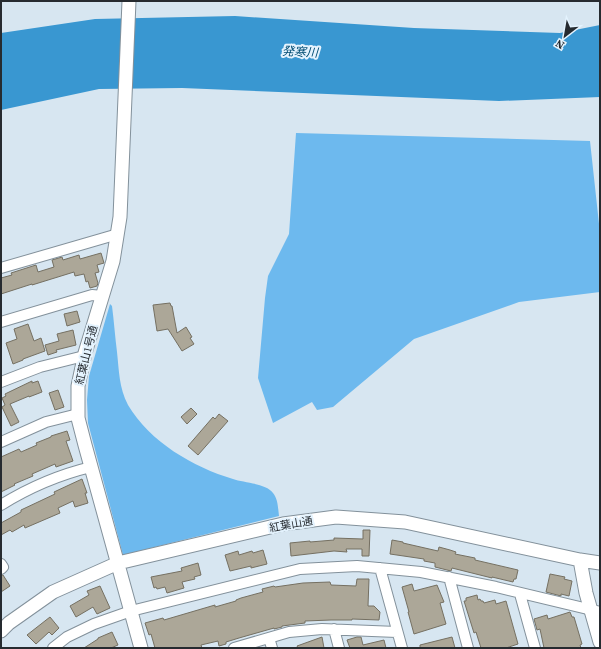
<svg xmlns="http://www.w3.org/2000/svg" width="601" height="649" font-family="'Source Serif 4','Noto Sans JP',serif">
  <rect width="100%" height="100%" fill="#d7e6f1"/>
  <!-- green -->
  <path fill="#6db9ee" d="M296,133L590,141L600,233V292L519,302L414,339L333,407L317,410L312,402L273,423L258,378L265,298L268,276L289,234Z
    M110,304L112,306C114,321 115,337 117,352C119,370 119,388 128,405C150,442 193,467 233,479C244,483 266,483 273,493C278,499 278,508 279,516L123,555L88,423L87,400L89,376Z"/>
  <!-- water -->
  <path fill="#3997d1" d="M235,16L414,28L560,33L600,25V97L499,101L182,88L99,89L1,110V33L95,19Z"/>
  <!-- building -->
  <path fill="#aca798" stroke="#757062" d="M101,253L104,263L97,265L99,272L95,273L98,283L97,286L90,288L88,281L86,282L84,274L75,276L74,272L32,285V284L1,294V278L12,275L11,273L36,265L38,272L54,267L52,260L62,257L63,260L79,255L80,259Z
    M170,303L171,306H172L177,333L186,327L192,337L190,338L194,344L182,351L168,329L157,331L153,305Z
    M77,311L80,322L67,326L64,314Z
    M28,324L34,341L41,338L45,351L23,359V360L13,364L6,343L17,339L14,329Z
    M73,330L76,345L56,350L57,352L48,355L45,345L59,341L57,334Z
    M32,381V383L38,381L42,392L29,397V396L10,404L19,422L11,426L2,407L5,405L2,398L6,396L5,394Z
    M58,390L64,407L55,410L49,393Z
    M191,408L197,414L187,424L181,417Z
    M219,414L228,421L198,455L188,446L213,417L215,419Z
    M67,431L70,440L66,441L73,461L56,467L55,464L32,474L33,476L14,484L15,485L1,492V457L19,449L21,452L37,445L36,443L51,437V436Z
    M82,479L87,493H85L88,503L75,507L73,501L58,508L60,513L25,528L24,525L12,532L10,530L1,535V523L21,512V510L55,494L54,492Z
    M363,530H370L369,556H362V549H346L347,552L334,551L291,556L290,543L310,541V542L334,540V538L363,539Z
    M392,540L403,542V543L438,551L439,547L450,550L456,552L455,554L475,558V560L518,570L516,579H514L513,582L492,577V578L452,568L451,571L435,567V563L424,561V559L390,554Z
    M263,550L267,564L251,568V566L230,571L225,555L238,551L239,555L252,551L253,553Z
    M198,563L201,575L194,577L195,579L182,582L184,588L167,593L165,587L157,589L156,587L154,588L151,577L182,571L181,568Z
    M550,574L565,577L564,579L572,581L569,596L561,594V596L546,592Z
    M1,575H3L10,586L1,592Z
    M357,579H369L368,606H374L380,612L379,620L352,619V620H331L305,621V623L282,626V627L274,629V628L239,638L226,642V644L219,646L218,641L201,645L202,648H155L151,634L149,635L145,623L163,618L164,620L215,605V607L236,601V600L241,598L263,592L262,589L274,586L275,587L303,583L330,582L331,585L356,586Z
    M412,584L414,591L437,585L444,602L440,603L446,624L414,634L408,612H409L402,587Z
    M100,586L110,608L97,614L93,607L76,617L70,606L89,595L87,591Z
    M477,595L478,600L480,599L481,601H483L484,603L495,600L496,604L506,601L518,644L506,648H481L476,632L474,633L464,601H466V598Z
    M570,612L572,617H574L582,644L580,645L581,648H544L540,629L537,630L534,619L547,615L548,619Z
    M50,617L59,628L52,635L49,632L36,644L27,635Z
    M112,632L118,645L111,648H84L98,639V638Z
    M322,637L324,648H298L297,646Z
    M357,637H361L363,645L384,640L386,648H350L347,640Z
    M452,637L455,648H420V645Z"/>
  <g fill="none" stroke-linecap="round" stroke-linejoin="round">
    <!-- minor casing -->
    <g stroke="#83919b" stroke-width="12">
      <path id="minor" d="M1,268L118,234
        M1,322L92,295L102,296
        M1,382L40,367L84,356
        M1,442L46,422L78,414
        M1,505C30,487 58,475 91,467
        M1,564L3,567L1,569
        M380,568L402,648
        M449,577L468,648
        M520,594L535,648
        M334,629L339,648
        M269,638L272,648
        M53,648L67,637L94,624L131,611L300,569L357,566L421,572L496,587L600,612
        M234,648L289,632L322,629L397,632"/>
    </g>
    <!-- tertiary casing -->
    <g stroke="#83919b" stroke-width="15">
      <path id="tertiary" d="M129,1L120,217L113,261L85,353L78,386V418L85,445L141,648
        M580,560L586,593L600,642
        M1,631L9,623L53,592L118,563L283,524L336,517L405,522L580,560L600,563"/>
    </g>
    <!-- minor -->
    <use href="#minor" stroke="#fff" stroke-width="10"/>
    <!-- tertiary -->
    <use href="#tertiary" stroke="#fff" stroke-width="13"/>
  </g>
  <g text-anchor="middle" stroke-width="4" stroke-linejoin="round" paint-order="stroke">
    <!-- street labels -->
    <g font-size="11" fill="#262b30" stroke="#e4f3fe">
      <text transform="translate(86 355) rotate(-76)" y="4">紅葉山1号通</text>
      <text transform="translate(291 524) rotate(-10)" y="4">紅葉山通</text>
    </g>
    <!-- water labels -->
    <g font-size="12" font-style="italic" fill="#004c73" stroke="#e4f3fe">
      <text transform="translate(300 52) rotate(3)" y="4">発寒川</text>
    </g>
  </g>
  <!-- border -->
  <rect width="601" height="649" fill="none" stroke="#262b30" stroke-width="4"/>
  <!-- north arrow -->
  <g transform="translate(565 36) rotate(211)" stroke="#e4f3fe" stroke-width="3" paint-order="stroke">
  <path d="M0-3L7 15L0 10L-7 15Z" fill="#262b30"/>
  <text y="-6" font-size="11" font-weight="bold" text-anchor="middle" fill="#262b30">N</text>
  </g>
</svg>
